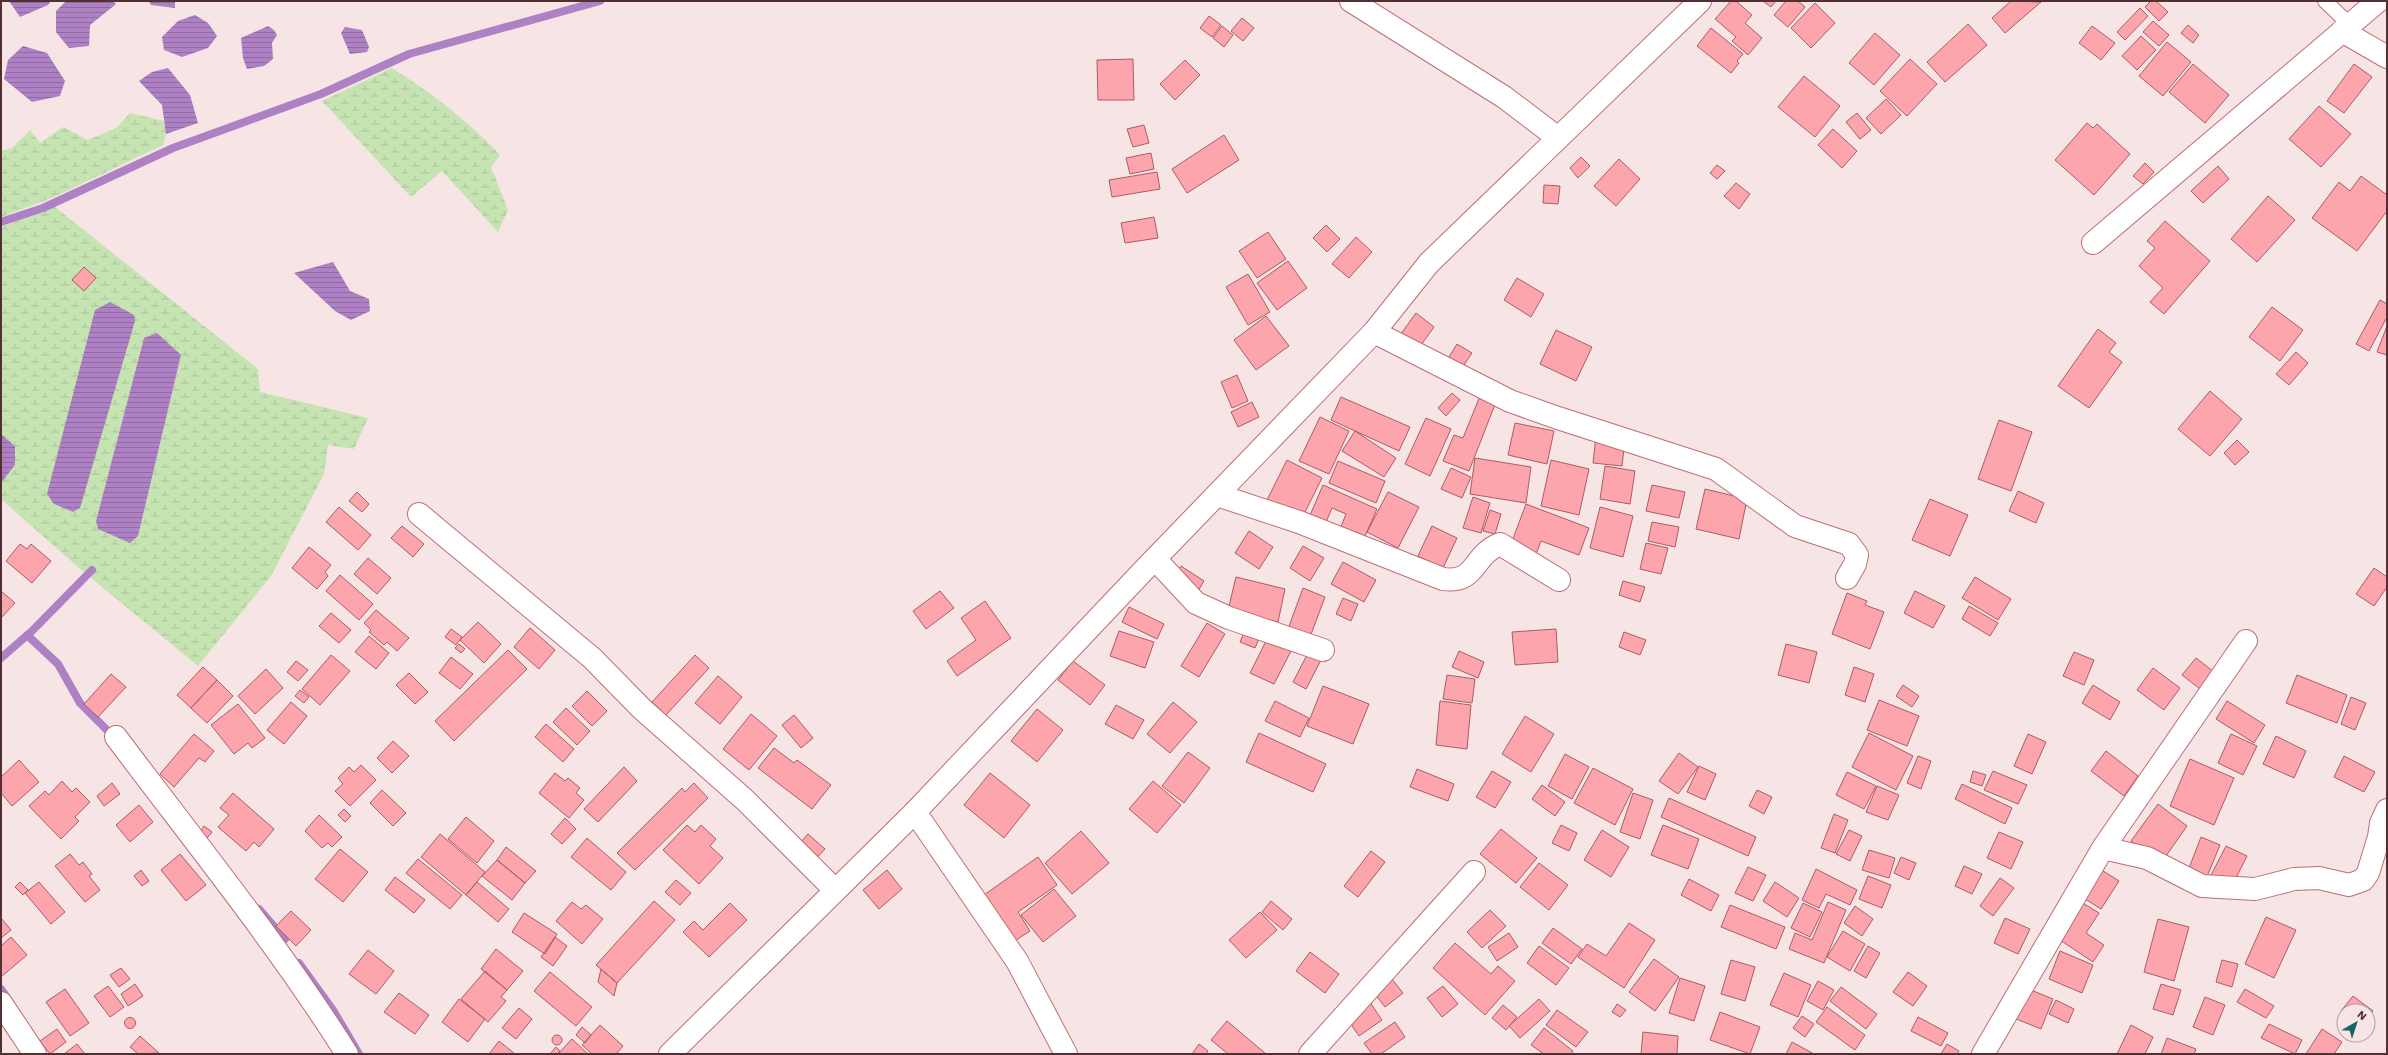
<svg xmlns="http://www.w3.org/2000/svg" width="2388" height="1055" font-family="'Work Sans',sans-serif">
  <defs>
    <pattern id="wetland-marsh" width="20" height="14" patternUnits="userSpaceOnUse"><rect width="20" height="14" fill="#c5e4b2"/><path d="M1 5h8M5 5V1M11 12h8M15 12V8" fill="none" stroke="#abc49a"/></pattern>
    <pattern id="water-rules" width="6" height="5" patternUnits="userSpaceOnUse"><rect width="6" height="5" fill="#ae81c5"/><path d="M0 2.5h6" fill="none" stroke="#906aa1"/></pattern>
  </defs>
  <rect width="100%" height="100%" fill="#f7e4e5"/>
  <!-- wetland -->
  <path fill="url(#wetland-marsh)" fill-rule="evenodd" d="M392,68C433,94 467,120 500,155L491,167L508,210L498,232L442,171L411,197L322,101Z
    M130,113L164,121L166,134L163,145L52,198L1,217V151L12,148L30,130L40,143L63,127L88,140L116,128Z
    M55,207L258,369L260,392L368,418L354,449L328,445L324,474L271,576L198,666L79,568L1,499V483L15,465V446L1,434V227ZM144,338L181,355L138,536L130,543L96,521ZM54,504L80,508L72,512Z"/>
  <!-- water -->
  <path fill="url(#water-rules)" d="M9,1H51L48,5L20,17Z
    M66,1H113L116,4L90,25L89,46L69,48L56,32V11Z
    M149,1H175V8L151,5Z
    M195,15L208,23L217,36L208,48L182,57L164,50L162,37L178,21Z
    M268,26L274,30L277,35L272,43L273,59L264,66L247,69L243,58L241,38Z
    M345,27L362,30L369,47L367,52L350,54L341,33Z
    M23,46L47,53L65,81L60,96L32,102L4,79L8,60Z
    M168,68L190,95L198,123L166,134L162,105L139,81L152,72Z
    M333,262L350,291L369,299L370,311L351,320L335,311L294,273Z
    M110,302L134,315L135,321L80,508L73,512L54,504L47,494L95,310Z
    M157,333L181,355L138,536L130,543L98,529L96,521L144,338Z
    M1,434L15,446V465L1,483Z"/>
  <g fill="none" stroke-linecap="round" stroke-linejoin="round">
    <!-- stream -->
    <path stroke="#ae81c5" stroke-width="8" d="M1,222L43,208L173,148L321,94L409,54L600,1
      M27,635L58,664L80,703L110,733L117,734
      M1,658L31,632L92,570
      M259,909L285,939
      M299,963L333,1010L359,1054
      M1,989L6,996"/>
  </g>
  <!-- building -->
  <path fill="#fda5ad" stroke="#ab5c64" d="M1731,1H1736L1752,15L1745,23L1762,38L1748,55L1732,41L1736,37L1715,19Z
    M1763,1H1776L1771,7Z
    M1786,1H1798L1805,7L1788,27L1774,15Z
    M2011,1L2041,2L2005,33L1992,18Z
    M2151,1H2156L2168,12L2159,21L2145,7Z
    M1815,3L1835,23L1811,48L1791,28Z
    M2140,8L2148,16L2125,40L2117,32Z
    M1209,16L1221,25L1212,37L1200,28Z
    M1242,18L1254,28L1243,41L1231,31Z
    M2153,21L2169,35L2159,46L2143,32Z
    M1968,24L1987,45L1945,82L1927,62Z
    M2188,25L2199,35L2193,43L2181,33Z
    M1222,26L1233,35L1224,47L1213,38Z
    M2092,26L2115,43L2101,60L2079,43Z
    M1711,28L1743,54L1737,61L1739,63L1731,73L1697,46Z
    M1875,33L1900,55L1874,85L1849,63Z
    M2141,36L2156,50L2137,70L2122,56Z
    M2167,42L2191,62L2163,96L2139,76Z
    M1133,59L1134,100H1098L1097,60Z
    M1910,59L1937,84L1907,116L1880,91Z
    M1185,60L1200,75L1175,100L1160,84Z
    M2193,64L2229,95L2205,123L2169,92Z
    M2354,64L2372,77L2344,113L2327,101Z
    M1804,76L1840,106L1815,137L1778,107Z
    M1886,99L1901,115L1881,134L1866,118Z
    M2319,106L2351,134L2321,167L2289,139Z
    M1857,113L1871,130L1860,139L1846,122Z
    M2087,123L2093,128L2097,124L2130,154L2094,195L2055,160Z
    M1144,125L1149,143L1133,147L1127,129Z
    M1833,129L1857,151L1842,168L1818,145Z
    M1224,135L1239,160L1187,193L1172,169Z
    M1151,153L1154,169L1130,174L1126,158Z
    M1581,157L1590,166L1578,178L1570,168Z
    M1619,159L1640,179L1616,206L1594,186Z
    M2145,163L2154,172L2143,184L2133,176Z
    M1717,165L1725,171L1717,179L1710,173Z
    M2218,166L2229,179L2203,203L2191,191Z
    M1157,172L1160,189L1112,197L1109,180Z
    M2361,176L2387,195V211L2357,251L2312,218L2339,182L2350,191Z
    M1736,183L1750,194L1739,209L1724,196Z
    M1544,185L1560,186L1558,204L1543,203Z
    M2268,196L2295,220L2257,262L2231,239Z
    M1154,217L1158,238L1125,243L1121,223Z
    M2165,221L2210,261L2164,314L2150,302L2163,288L2139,266L2155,248L2147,241Z
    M1326,225L1340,239L1327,252L1313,238Z
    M1268,232L1286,259L1257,278L1239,251Z
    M1356,237L1372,252L1349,278L1332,264Z
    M1288,261L1307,288L1277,310L1257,283Z
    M84,267L96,278L84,291L72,280Z
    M1248,274L1270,312L1248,325L1226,287Z
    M1517,278L1544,294L1531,317L1504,300Z
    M2380,300L2387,304V317L2369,351L2356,344Z
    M2272,307L2303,330L2280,361L2249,337Z
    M1416,313L1434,327L1416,352L1398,338Z
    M1266,316L1289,346L1256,370L1234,340Z
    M2387,326V355L2377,352Z
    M2098,329L2116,343L2109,352L2122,362L2089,408L2058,386Z
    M1556,330L1592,347L1576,381L1540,364Z
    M1457,344L1472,353L1460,371L1446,362Z
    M2296,352L2308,363L2289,385L2276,374Z
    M1237,375L1248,401L1232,408L1221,382Z
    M2210,391L2242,419L2210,456L2178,429Z
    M1452,393L1460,400L1446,416L1438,408Z
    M1480,396L1496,402L1469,471L1443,461L1454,435L1463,438Z
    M1341,397L1410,427L1399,451L1331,420Z
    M1252,402L1259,417L1238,427L1231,412Z
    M1320,417L1349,431L1329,474L1299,461Z
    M1426,418L1451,429L1430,476L1405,464Z
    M1999,420L2032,432L2011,491L1978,479Z
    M1515,423L1554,431L1547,464L1508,455Z
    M1355,431L1396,458L1384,477L1342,451Z
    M1596,436L1625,439L1622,466L1593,463Z
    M2237,440L2249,452L2235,465L2224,453Z
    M1475,458L1531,467L1526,503L1470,494Z
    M1287,460L1322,478L1301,520L1266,502Z
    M1551,460L1589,469L1579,515L1541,506Z
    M1338,461L1385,481L1376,503L1329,483Z
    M1605,466L1635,471L1630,504L1600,499Z
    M1451,468L1471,477L1462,498L1441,489Z
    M1323,485L1377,509L1358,552L1335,542L1346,514L1332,508L1321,534L1305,527Z
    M1652,485L1685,492L1679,518L1646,511Z
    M1705,489L1747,499L1739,539L1696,529Z
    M2018,491L2044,503L2036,523L2009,511Z
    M357,492L369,504L362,512L349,501Z
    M1388,492L1419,507L1398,548L1367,532Z
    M1473,497L1490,503L1481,533L1463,528Z
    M1930,499L1968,515L1950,556L1912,540Z
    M1526,504L1589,528L1579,555L1541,541L1536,554L1511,544Z
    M339,507L371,535L358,550L326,522Z
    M1600,507L1633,516L1623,557L1590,548Z
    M1490,510L1501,514L1495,534L1483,531Z
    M1652,522L1679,527L1675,547L1648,541Z
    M402,526L424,544L413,557L391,538Z
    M1432,526L1457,538L1443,568L1418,556Z
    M1249,531L1273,547L1259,569L1235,553Z
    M1646,543L1668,548L1661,574L1640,569Z
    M20,544L27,549L31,544L51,561L32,583L6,561Z
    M1303,546L1324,558L1310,581L1290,568Z
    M309,547L331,565L325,572L328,576L317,589L292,568Z
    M368,558L391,578L377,594L354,574Z
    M1343,562L1376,580L1364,602L1331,584Z
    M1181,566L1204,581L1198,591L1175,576Z
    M2374,568L2387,577V587L2374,606L2356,594Z
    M340,575L373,604L359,620L326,591Z
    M1236,577L1285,589L1278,622L1228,610Z
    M1975,577L2011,599L1998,620L1962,598Z
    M1623,581L1645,587L1640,602L1619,595Z
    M1303,588L1325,597L1310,637L1288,629Z
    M1,591L15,603L1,618Z
    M940,591L954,608L926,629L913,611Z
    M1915,591L1945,606L1933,628L1904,613Z
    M1847,593L1867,601L1865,605L1884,612L1870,649L1832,634Z
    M1343,598L1358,604L1351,621L1336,614Z
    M985,601L1011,638L957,676L947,661L976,640L961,618Z
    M1969,606L1998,623L1990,636L1962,619Z
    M1129,607L1164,624L1157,639L1122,622Z
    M376,610L409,638L397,651L387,642L384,645L369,632L371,630L364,623Z
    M331,613L351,630L339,643L319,626Z
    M478,622L501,644L484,663L460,640Z
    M1207,623L1225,634L1199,677L1181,666Z
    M530,628L555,650L539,669L514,647Z
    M1246,628L1261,634L1255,648L1240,642Z
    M451,629L462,637L456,645L445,637Z
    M1556,629L1558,662L1515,665L1512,632Z
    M1119,631L1154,642L1145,668L1110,656Z
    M1624,632L1646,640L1640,655L1619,647Z
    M369,636L389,653L376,669L355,652Z
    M1268,637L1292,649L1274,684L1250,673Z
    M459,644L465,649L461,653L455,648Z
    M1786,644L1817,652L1809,683L1778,675Z
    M508,650L527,669L454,741L435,721Z
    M1459,651L1484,662L1478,678L1452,667Z
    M2074,652L2094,660L2084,685L2063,676Z
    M1308,653L1321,660L1306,689L1293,682Z
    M331,655L350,671L320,705L302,689Z
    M695,655L709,668L666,715L652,702Z
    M451,657L473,674L460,689L439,673Z
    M2196,658L2214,672L2200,689L2182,675Z
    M296,661L308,670L298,681L287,672Z
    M1073,661L1105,685L1090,705L1058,680Z
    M203,667L217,680L191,708L177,695Z
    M1854,667L1874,674L1865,702L1845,695Z
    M2153,668L2180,688L2164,710L2137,690Z
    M266,669L283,688L255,714L238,696Z
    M409,673L428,692L415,704L396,685Z
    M111,674L126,687L98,717L84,704Z
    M1447,675L1475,679L1472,703L1443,699Z
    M2297,675L2347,695L2337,723L2286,703Z
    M718,676L742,697L720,724L695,703Z
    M217,680L233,696L207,723L191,708Z
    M1903,685L1919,696L1912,707L1896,696Z
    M2093,685L2120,702L2110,720L2082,703Z
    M1323,686L1369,704L1353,744L1307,726Z
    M300,690L309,697L304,703L295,696Z
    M587,691L607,711L592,726L572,706Z
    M2351,697L2366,703L2355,730L2341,724Z
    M1879,700L1919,716L1907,746L1867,730Z
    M1275,701L1309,718L1300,737L1265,721Z
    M1440,701L1471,705L1467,749L1436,745Z
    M2227,701L2265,725L2254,743L2216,719Z
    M291,702L307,716L284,744L267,730Z
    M1173,702L1197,722L1170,753L1147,734Z
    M238,704L265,738L252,748L248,743L234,754L211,725Z
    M1116,705L1144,720L1133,739L1105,724Z
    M566,708L590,731L577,745L553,722Z
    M1037,709L1063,730L1037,762L1011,741Z
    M751,714L777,736L749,770L723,749Z
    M794,715L813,738L801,748L782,725Z
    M1525,716L1554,734L1531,772L1502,754Z
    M546,724L574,749L563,762L535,737Z
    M1259,733L1326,764L1313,792L1246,762Z
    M1869,733L1913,756L1896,790L1852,767Z
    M194,734L214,751L205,762L199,758L174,787L160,774Z
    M2028,734L2046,742L2032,774L2014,766Z
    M2231,734L2257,746L2243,775L2218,763Z
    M2276,736L2306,751L2294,778L2263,764Z
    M393,741L409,756L392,773L377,758Z
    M774,748L794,763L797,760L831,785L812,809L758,768Z
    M2106,751L2138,776L2124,796L2091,771Z
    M1188,752L1210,768L1184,803L1162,786Z
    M1679,753L1698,767L1678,794L1659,781Z
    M1565,754L1589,767L1572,799L1548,786Z
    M1918,756L1931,761L1921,789L1907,783Z
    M2344,756L2375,772L2364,792L2334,777Z
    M2190,759L2234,778L2214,825L2170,806Z
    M19,760L39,782L12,806L1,793V777Z
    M361,765L376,780L350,806L335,791L343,784L338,778L349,767L354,772Z
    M1699,766L1716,774L1705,800L1687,792Z
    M624,767L637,781L598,822L584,809Z
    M1593,768L1633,789L1615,825L1574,803Z
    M1417,769L1454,784L1448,801L1410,787Z
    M1492,771L1511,782L1495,808L1476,797Z
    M1973,771L1986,775L1982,786L1970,782Z
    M1993,771L2027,785L2018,804L1984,790Z
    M1847,772L1876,786L1864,809L1836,795Z
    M555,773L565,781L568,778L580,788L576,793L584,800L569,818L539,793Z
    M990,773L1030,805L1004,838L964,805Z
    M62,781L72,792L76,788L90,802L75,817L79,821L61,839L29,806L45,791L49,795Z
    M1153,781L1181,805L1157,833L1129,809Z
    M112,783L120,794L104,806L97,796Z
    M694,783L708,798L635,870L617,853L682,788L685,792Z
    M1962,784L2012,808L2005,824L1955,799Z
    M1542,785L1565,802L1555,816L1532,799Z
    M1877,786L1899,795L1888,820L1866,812Z
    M382,790L406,813L393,826L370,803Z
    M1757,790L1772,797L1764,814L1749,806Z
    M233,793L274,829L259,847L254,842L246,851L218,827L229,815L220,808Z
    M1633,793L1653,800L1640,839L1620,832Z
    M1669,798L1756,837L1748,856L1661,817Z
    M2158,804L2187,826L2161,863L2131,841Z
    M139,805L153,822L130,842L116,825Z
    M344,809L351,816L345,822L338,815Z
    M1834,814L1848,820L1835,853L1821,848Z
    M319,815L342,837L332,847L328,843L322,848L305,831Z
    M466,817L494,841L477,863L448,839Z
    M565,818L576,829L562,844L551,834Z
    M687,825L695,832L701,825L716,839L710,846L723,858L699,884L663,850Z
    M1561,825L1577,833L1569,851L1552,843Z
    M1663,825L1699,839L1688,869L1651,855Z
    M204,826L212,832L207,838L200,832Z
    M1501,829L1537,858L1516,883L1480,854Z
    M1602,830L1629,847L1611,877L1584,860Z
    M1849,830L1862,836L1850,861L1836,854Z
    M1081,831L1109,863L1072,894L1045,863Z
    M1999,832L2023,842L2011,869L1987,858Z
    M440,834L485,872L466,895L421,857Z
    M808,834L825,849L810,865L794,850Z
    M2201,837L2220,845L2204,884L2186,876Z
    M587,838L626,872L611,890L571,857Z
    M2226,846L2247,856L2231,888L2210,877Z
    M506,847L536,871L525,883L497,860Z
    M340,849L368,872L343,902L315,879Z
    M1869,850L1895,858L1889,878L1862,870Z
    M1371,851L1385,862L1358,897L1344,886Z
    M70,854L79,865L83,862L92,874L89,876L100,890L85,902L55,866Z
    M180,854L206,885L186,901L161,870Z
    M1038,857L1057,885L1018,912L1030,931L1016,940L984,895Z
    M1901,857L1916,863L1909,880L1894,873Z
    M418,859L462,895L450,909L406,873Z
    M497,860L525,883L512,900L482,876Z
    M1539,863L1568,885L1549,910L1520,887Z
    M1964,866L1982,874L1972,894L1955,886Z
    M1748,867L1766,875L1753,901L1735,893Z
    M2097,867L2119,881L2101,909L2079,895Z
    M1816,869L1857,890L1850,905L1826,894L1819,908L1802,900Z
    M141,870L149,881L142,886L134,876Z
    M887,870L902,889L879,909L863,890Z
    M1868,876L1891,885L1882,908L1859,899Z
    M395,877L425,900L414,913L385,890Z
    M2000,878L2014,888L1993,916L1980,906Z
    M1689,879L1719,895L1711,911L1681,895Z
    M676,880L691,893L680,905L665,892Z
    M20,882L28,890L23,895L15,887Z
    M39,882L65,912L51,924L25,893Z
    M477,882L509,909L498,922L466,895Z
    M1775,882L1799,898L1787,917L1763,901Z
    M1054,889L1076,916L1043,942L1021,915Z
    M654,901L675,920L617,983L596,965Z
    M1271,901L1292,919L1283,930L1262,912Z
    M572,902L581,909L586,905L603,919L582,944L556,921Z
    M1828,902L1846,910L1824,963L1789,949L1795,933L1812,940Z
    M2081,902L2099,913L2086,933L2104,945L2093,962L2057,938Z
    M730,903L747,920L709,957L683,932L694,921L703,930Z
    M1803,903L1822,912L1810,937L1791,928Z
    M1730,905L1785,927L1776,949L1721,927Z
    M1855,906L1873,919L1862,936L1844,923Z
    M1490,910L1506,926L1482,948L1467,932Z
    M291,911L311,930L296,946L276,926Z
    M1260,912L1277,930L1246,958L1229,940Z
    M524,913L557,934L545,954L512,932Z
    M2266,917L2296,930L2274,978L2245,964Z
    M1,918L11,930L1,938Z
    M2005,918L2030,929L2018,954L1994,943Z
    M2158,919L2189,927L2174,981L2144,972Z
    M1629,923L1655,940L1624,988L1578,957L1587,944L1606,956Z
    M1553,928L1582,949L1571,964L1542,943Z
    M1843,931L1865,944L1850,971L1827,957Z
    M1509,933L1518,947L1497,961L1488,947Z
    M11,937L27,955L1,977V946Z
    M555,937L567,946L553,966L541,957Z
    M1455,943L1491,974L1498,966L1515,981L1485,1015L1433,968Z
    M1539,946L1569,968L1556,985L1527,963Z
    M1868,946L1880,953L1866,978L1854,971Z
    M496,949L523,971L507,990L481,969Z
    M368,950L394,971L376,994L349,974Z
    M2060,951L2093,965L2082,993L2049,979Z
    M1310,952L1339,974L1325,993L1296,971Z
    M1654,959L1679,977L1655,1011L1629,992Z
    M1731,960L1755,967L1745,1001L1721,994Z
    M2222,960L2238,964L2232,987L2216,982Z
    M121,968L130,979L119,987L110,975Z
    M601,969L617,983L614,996L598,982Z
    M485,971L507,990L501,997L506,1001L488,1022L461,999Z
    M550,972L592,1007L576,1026L534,991Z
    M1908,972L1927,986L1913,1006L1893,992Z
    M1387,973L1403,993L1385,1007L1369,986Z
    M1784,973L1811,985L1798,1017L1770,1005Z
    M1680,978L1705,986L1694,1021L1669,1013Z
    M1818,981L1834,990L1823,1010L1807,1001Z
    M135,984L143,996L128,1006L121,994Z
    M2161,984L2181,990L2173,1015L2153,1009Z
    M108,986L124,1007L110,1017L94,996Z
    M1443,986L1458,1004L1442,1017L1427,998Z
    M1841,987L1877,1014L1866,1029L1830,1001Z
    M2026,988L2053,999L2041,1029L2014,1018Z
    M65,989L89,1023L70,1036L46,1002Z
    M2245,989L2274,1006L2266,1018L2237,1002Z
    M399,993L429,1015L415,1034L384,1012Z
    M2353,996L2373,1011L2368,1017V1011H2344V1013L2341,1011Z
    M2205,997L2225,1005L2213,1035L2193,1027Z
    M1367,998L1382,1020L1359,1036L1344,1014Z
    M459,999L485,1019L468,1042L442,1022Z
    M1539,999L1550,1011L1520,1038L1509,1026Z
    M2056,1000L2074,1009L2068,1023L2049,1014Z
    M1617,1004L1626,1010L1620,1017L1612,1012Z
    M1503,1005L1517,1017L1506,1030L1492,1018Z
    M1827,1007L1865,1035L1855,1050L1816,1022Z
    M519,1008L532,1019L516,1039L502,1028Z
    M1557,1010L1588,1032L1576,1047L1546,1025Z
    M1720,1012L1760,1027L1750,1054L1710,1040Z
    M1802,1016L1814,1024L1805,1037L1793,1028Z
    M1918,1017L1948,1033L1941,1046L1911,1031Z
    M124.5 1023a5.5 5.5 0 1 1 11 0a5.5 5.5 0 1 1-11 0Z
    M1227,1021L1266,1054H1228L1211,1040Z
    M1395,1022L1405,1037L1381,1054H1372L1364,1043Z
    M2269,1024L2302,1040L2295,1054L2261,1038Z
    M600,1025L623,1046L616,1054H592L582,1045Z
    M2131,1025L2153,1037L2145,1054H2117Z
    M582,1027L591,1035L585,1043L576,1035Z
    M1544,1028L1573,1051L1571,1054H1544L1531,1045Z
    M57,1029L66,1042L50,1054L40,1041Z
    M2322,1029L2342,1042L2334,1054H2306Z
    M1643,1032L1678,1036L1677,1054H1641Z
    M552 1040a5 5 0 1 1 10 0a5 5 0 1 1-10 0Z
    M140,1036L159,1053L138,1054L130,1047Z
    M2167,1038L2196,1049L2194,1054H2161Z
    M572,1039L588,1054H558Z
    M499,1041L515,1054H489Z
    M1792,1042L1814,1054H1786Z
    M77,1044L85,1054H64Z
    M1199,1044L1208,1051L1206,1054H1192Z
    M1947,1044L1959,1051L1957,1054H1941Z
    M556,1047L560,1051L558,1054H550Z"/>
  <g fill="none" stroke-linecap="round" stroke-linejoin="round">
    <!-- lane casing -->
    <g stroke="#bf6d75" stroke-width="16">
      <path id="lane" d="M2325,1L2350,25"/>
    </g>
    <!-- street casing -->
    <g stroke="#bf6d75" stroke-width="24">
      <path id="street" d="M1351,1L1504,97L1558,138
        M2342,31L2387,57
        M2093,243L2378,1
        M1374,332L1510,401L1558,418L1716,469L1795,526L1849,544L1857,555L1855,564L1847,578
        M1217,495L1299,522L1443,579C1477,584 1472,555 1500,544L1559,580
        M419,514L592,658L642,709L745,800L835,890
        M1155,559L1196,603L1229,618L1323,650
        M116,737C194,841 277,943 347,1054
        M915,812L1017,961L1066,1054
        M2103,848L2246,641
        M1,1003L35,1054
        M1310,1054L1474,872
        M1983,1054L2103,848L2147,858L2202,886L2255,889L2294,879L2319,878L2349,885L2363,880L2368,873L2379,837L2381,823L2387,810"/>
    </g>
    <!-- secondary casing -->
    <g stroke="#bf6d75" stroke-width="24">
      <path id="secondary" d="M670,1054L915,812L1145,569L1374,332L1429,263L1700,1"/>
    </g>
    <!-- lane -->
    <use href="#lane" stroke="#fff" stroke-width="14"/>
    <!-- street -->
    <use href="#street" stroke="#fff" stroke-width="22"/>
    <!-- secondary -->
    <use href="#secondary" stroke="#fff" stroke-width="22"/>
  </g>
  <!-- border -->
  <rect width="2388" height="1055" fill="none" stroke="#522f32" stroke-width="4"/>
  <!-- north arrow -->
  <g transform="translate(2356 1023) rotate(39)"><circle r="19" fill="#f7e4e5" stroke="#b59c9d"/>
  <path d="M0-3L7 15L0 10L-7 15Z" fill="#176564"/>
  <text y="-6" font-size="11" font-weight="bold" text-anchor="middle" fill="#522f32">N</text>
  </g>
</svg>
